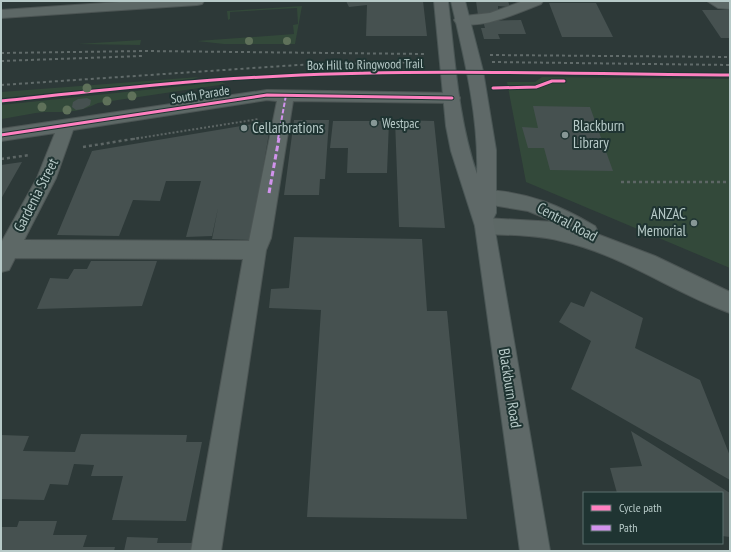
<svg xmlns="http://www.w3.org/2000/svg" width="731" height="552" font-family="'PT Sans Narrow',sans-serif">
  <rect width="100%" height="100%" fill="#2d3938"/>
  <!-- green -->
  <path fill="#33493a" d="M302,6L295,44H224L197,41L294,34L293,25L298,24L297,8L230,12V19L228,20L227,11Z
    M141,40L140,45L78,44Z
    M199,77L193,79L1,98V92Z
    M542,77L730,79V268L526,182L507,82H535Z
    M221,82L226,84L98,103C78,113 66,112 45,112C31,113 15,117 1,119V105Z"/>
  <!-- building -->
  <path fill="#465150" d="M346,1H423L427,36H366L367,5L349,7Z
    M476,1H508L510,7L498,6V11L487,15H478Z
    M549,3H596L613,37H562Z
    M702,10H730V38H721Z
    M521,20L526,34H498L500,39H484L481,28H485L483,21Z
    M87,98L91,100L90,105L83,109L76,110L72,107L73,102L78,99Z
    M533,106L590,107L613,171L550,170L544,148H528L522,127L538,128Z
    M294,120H329L325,179H320L319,195H284Z
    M395,120L434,121L445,228L399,227Z
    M271,121L251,240L212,239L218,208L212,236L186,237L201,181H166L160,201L133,200L119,236L57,235L92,151Z
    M333,121H389L387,173H347L348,148H330Z
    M22,162L1,199V165Z
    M294,237L422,239L427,311H447L467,519L307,517L321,310L269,308L271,289L289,288Z
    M91,261H157L142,306L37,309L50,278L68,279L74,269H87Z
    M591,291L643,318L635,348L700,380L730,456V480L571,389L591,341L559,322L571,302L584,307Z
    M631,431L730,493V537L722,536V493H617L610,468L642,466Z
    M81,434L187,435L186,442H202L186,521L112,520L123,476H91L94,465L74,464L68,485L50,484L44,500L1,499V435L29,436L23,451L75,452Z
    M19,521H57L53,535H87L83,547H115L114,551H1V527H17Z
    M127,537L158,538L157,543H193L191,551H124Z"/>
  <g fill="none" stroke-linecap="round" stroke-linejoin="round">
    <!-- minor casing -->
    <g stroke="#4c5554" stroke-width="2">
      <path id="minor" d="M134,1H204L202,4L197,5L1,18V10Z
        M523,1H543L541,4C517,13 482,30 456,23L454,20L456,17L490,13Z
        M707,1H730V9L718,8Z
        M267,90L452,93L458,94L460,98L458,102L452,103L293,101L271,238L266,250L221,551H191L243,259L15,258L9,270L1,272V243L37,178L55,133L1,141V129ZM267,100L277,101L249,241L24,240L56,178L73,130Z
        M487,190C528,192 561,206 595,226L598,232L597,234L655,256L730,292V313C672,292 623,255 561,241C537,235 510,235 485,234L478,232L475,226L478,220L485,218L555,222L528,211L480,203L477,198L480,193Z"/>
    </g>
    <!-- major casing -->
    <g stroke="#4a5655" stroke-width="2">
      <path id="major" d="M434,1H448C455,59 458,119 477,174C479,116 464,57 451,1H465L483,71L496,150V213L493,219L550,551H520L475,226L451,151L446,126Z"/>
    </g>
    <!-- path-far1 -->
    <path stroke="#5d6665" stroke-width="2" stroke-dasharray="2 2" stroke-linecap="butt" d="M133,139L259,119"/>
    <!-- path -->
    <path stroke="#5d6665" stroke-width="2.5" stroke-dasharray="3 3" stroke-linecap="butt" d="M83,147L139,138
      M1,159L30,155
      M621,182H730"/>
    <!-- minor -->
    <use href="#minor" fill="#5d6866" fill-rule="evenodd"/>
    <!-- major -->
    <use href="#major" fill="#5f6968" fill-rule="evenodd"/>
    <!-- rail -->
    <path stroke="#616b6a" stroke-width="2" stroke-dasharray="3 3" stroke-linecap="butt" d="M1,53L145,51L425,54
      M490,55L730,57
      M1,61L142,56
      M492,62L730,65
      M1,85L298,65L425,62"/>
    <!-- quiet-far1 -->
    <path stroke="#d193ec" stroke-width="2" stroke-dasharray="4.5 2" stroke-linecap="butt" d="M278,139L286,95"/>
    <!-- quiet -->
    <path stroke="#d193ec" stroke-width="3" stroke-dasharray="5.5 3" stroke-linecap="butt" d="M269,193L279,138"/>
    <!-- cycleway casing -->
    <g stroke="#1f3432" stroke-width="5">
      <path id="cycleway" d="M493,88L536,87L552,81H564
        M1,101C95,91 188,80 282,76C432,69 581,74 730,75
        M1,135L267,95L452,98"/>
    </g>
    <!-- cycleway -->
    <use href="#cycleway" stroke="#ff80c0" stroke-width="3"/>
  </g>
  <!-- trees -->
  <g fill="#5f715a">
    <circle cx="249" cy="41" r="4"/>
    <circle cx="287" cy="41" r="4"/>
    <circle cx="87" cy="88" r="4.5"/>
    <circle cx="132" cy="96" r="4.5"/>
    <circle cx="107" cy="101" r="4.5"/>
    <circle cx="42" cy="107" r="4.5"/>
    <circle cx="67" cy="110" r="4.5"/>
  </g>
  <!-- markers -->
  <g fill="#879796" stroke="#1f3432" stroke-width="1.5">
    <circle cx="374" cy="123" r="4"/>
    <circle cx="244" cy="128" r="4"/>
    <circle cx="565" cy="135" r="4"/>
    <circle cx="694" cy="223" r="4"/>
  </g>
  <g text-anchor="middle" stroke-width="4" stroke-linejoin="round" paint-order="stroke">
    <!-- far-street labels -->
    <g font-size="13" fill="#b7cac8" stroke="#1f3432">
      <text transform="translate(365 64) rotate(-1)" y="5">Box Hill to Ringwood Trail</text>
      <text transform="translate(200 94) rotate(-9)" y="5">South Parade</text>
    </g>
    <!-- far-poi labels -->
    <g font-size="13" fill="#b7cac8" stroke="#1f3432" text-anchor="start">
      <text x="382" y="128">Westpac</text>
    </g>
    <!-- poi labels -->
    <g font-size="15" fill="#b7cac8" stroke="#1f3432" text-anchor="start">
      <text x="573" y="131">Blackburn<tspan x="573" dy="17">Library</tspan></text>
      <text x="252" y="133">Cellarbrations</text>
      <text x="686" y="219" text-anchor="end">ANZAC<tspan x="686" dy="17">Memorial</tspan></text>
    </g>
    <!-- street labels -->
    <g font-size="15" fill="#b7cac8" stroke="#1f3432">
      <text transform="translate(36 195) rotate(-63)" y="5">Gardenia Street</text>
      <text transform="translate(567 222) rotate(28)" y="5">Central Road</text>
      <text transform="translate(510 388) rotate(81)" y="5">Blackburn Road</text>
    </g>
  </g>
  <!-- border -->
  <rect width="731" height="552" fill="none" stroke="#b7cac8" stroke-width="4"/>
  <!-- legend -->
  <rect x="583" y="492" width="140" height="52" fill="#1f3432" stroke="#5c706e"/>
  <rect x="591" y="505" width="20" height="6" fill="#ff80c0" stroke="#5c706e"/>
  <text x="619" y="512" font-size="12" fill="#b7cac8">Cycle path</text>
  <rect x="591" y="525" width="20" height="6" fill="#d193ec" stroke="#5c706e"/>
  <text x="619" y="532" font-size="12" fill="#b7cac8">Path</text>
</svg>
